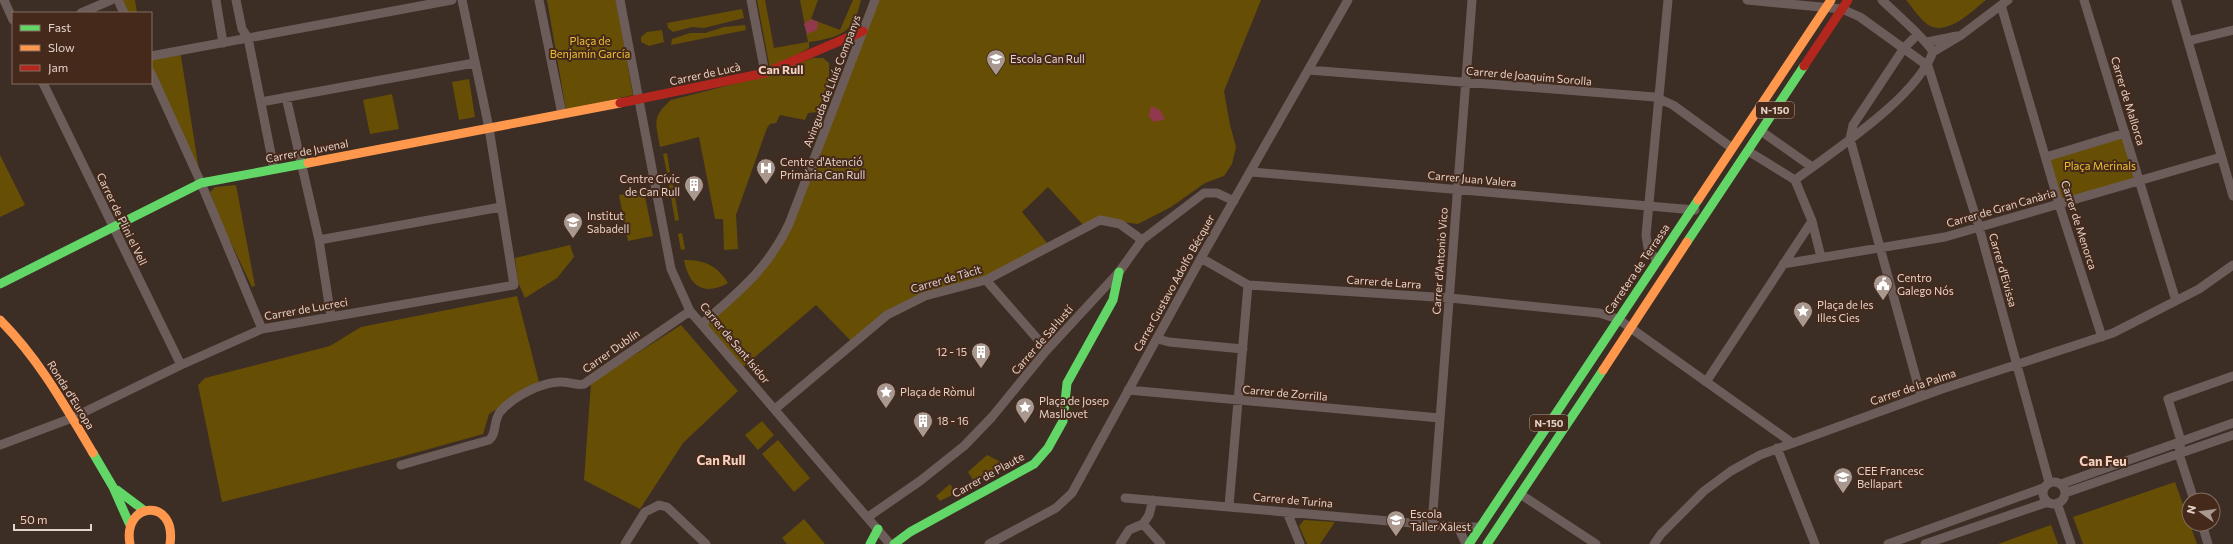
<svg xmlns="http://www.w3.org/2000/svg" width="2233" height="544" font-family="Commissioner,sans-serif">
  <rect width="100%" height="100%" fill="#3c2d25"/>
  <!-- green -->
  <path fill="#664f05" d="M118,0H135L137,13H124Z
    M547,0H616L633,95L566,110Z
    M757,0H765L774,48L808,42L800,0H818L811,19L840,30L853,0H861C859,7 857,18 852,24C843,37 823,40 809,42V48L770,69Z
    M875,0H1261L1224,91L1230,125L1236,147L1232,164L1224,176L1205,183L1171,207L1138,224L1113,221L1086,228L1048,187L1022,212L1048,244L1019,264L903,305L853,343L816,305L741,369L702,324L779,245Z
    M1906,0H1986C1972,11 1946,38 1927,24C1919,18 1912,7 1906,0Z
    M742,9L744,18L704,28L692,27L673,32L668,28L667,23Z
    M745,25L746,30L671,45L672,39L690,33H705L724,27Z
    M662,30L664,42L649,46L641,42V37L647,32Z
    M180,50L201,183L151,73V56Z
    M813,58H823L829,63V80L818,112L808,113L805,120L780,115L776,123L770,124L767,128L736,215L738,249L724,250L723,219H715L699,137L660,147C656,123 651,117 671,100L765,76Z
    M469,79L475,117L459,120L452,82Z
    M392,94L399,129L370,134L363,100Z
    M2125,133L2139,180L2059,204L2046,157Z
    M667,153L670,172L667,173L663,154Z
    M0,155L25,205L0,217Z
    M672,178L679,220L675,221L668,179Z
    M236,185L255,286L252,287L222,224L210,192L215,187Z
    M644,191L653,236L628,241L619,195Z
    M682,233L685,249L681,250L678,234Z
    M570,245L574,257L557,278L525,298L518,282L515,258Z
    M684,260C704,260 717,265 728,283C703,297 689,285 684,260Z
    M517,296L539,382L489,414L483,434L404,456L222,502L198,385L205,378L330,346L361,327Z
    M681,325L738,391L683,443L640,509L584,480L591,383Z
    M762,421L774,435L758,450L745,435Z
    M778,440L810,478L794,492L762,454Z
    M987,455L1007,465L974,482L968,472Z
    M2175,482L2197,544H2083L2073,517Z
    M950,484L956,493L940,501L936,496Z
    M804,519L825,544H787L782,538Z
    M1304,520L1335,522L1320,544H1307L1299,526Z
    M2051,525L2058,544H1998Z"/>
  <!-- water -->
  <path fill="#90384c" d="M811,19L818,22L817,30L807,34L804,24Z
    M1151,106L1160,110L1165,119L1154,122L1149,117Z"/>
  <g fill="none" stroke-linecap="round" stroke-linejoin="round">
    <!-- street -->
    <path stroke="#6c5d5a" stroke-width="9" d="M4,0L13,20
      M118,0L124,13
      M216,0L223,43
      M236,0L242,29L248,38L274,169
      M539,0L562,114
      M620,0L671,269L690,311L890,544
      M751,0L765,73
      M1747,0L1842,9L1860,17L1928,66
      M1882,0C1896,14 1924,37 1933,52
      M2084,0L2176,301
      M2176,0L2233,196
      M2001,5L2059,204L2102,337
      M81,13L111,0
      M1917,35L1904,48L1853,125L1850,139L1921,396
      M2188,41L2233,30
      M1927,42L1957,36
      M1933,52L1960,36L2008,0
      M151,56L452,0
      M1928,66L1979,227L2049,482
      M1308,70L1655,97L1673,105L1732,148
      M151,73L201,183L262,329
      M43,83L181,365
      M286,97L319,240L331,317
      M261,102L474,63
      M1761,131L1812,167
      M1748,151L1795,180L1812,221L1821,257
      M2046,157L2125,133
      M1252,172L1695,210
      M1795,180C1836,149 1915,99 1933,52
      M319,240L501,207
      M1201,258L1248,285L1450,298L1599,313L1618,319L1791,442
      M1657,261L1648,248L1646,235L1668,0
      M1783,264L1945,237L2221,157
      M986,280L1047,350
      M702,324C739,291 767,270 789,224L875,0
      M1158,339L1169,342L1243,349
      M1706,382L1812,221
      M1128,390L1440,418
      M775,409L887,315L925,296L986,280L1100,220L1120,224L1142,240
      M0,445L72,418L181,365L262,329L514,285L489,128L462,0
      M1777,448L1815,544
      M401,465L489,440C497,434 493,421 500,412C513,397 539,383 559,382C568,381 575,386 584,384L690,311
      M2043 493a11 11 0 1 1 22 0a11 11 0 1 1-22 0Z
      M2061,484L2233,423
      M2065,493L2233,435
      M1520,494L1596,544
      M1125,498L1458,527H1480
      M2194,500L2179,454L2181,441L2168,399L2233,376
      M2057,503L2071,544
      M1229,506L1248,285
      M1287,512L1300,544
      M868,517L920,481L964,446L992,417L1046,351L1119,272L1142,240L1204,193H1217L1234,201
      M1143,524L1161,544
      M1432,524L1472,0
      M2202,524L2208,544
      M1458,527L1466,544
      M625,544L645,512L659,505L667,507L706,544
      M989,544L1056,508L1072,493L1201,258L1348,0
      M1120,544L1129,530L1143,524L1149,515L1153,500
      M1654,544L1661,534L1704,491L1731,471L1760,455L1942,389L2113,333L2199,289L2233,265
      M1888,544L2043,488
      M1925,544L2048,502"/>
    <!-- fast -->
    <path stroke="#63d668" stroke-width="9" d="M1687,242L1804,66
      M0,284L201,183L308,163
      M93,453L113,487L129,523
      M117,490L145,511
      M870,544L878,529
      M894,544L910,532L1034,464L1048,448L1063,421L1067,383L1113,300L1119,272
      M1469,544L1698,200
      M1487,544L1603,370"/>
    <!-- slow -->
    <path stroke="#ff974d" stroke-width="9" d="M308,163L620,103
      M1698,200L1831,0
      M0,320C39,359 65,406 93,453
      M1603,370L1687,242
      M130,544C122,501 177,497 170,544"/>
    <!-- jam -->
    <path stroke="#b3261e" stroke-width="9" d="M1804,66L1848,0
      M620,103L765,73L863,31"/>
  </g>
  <!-- icons -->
  <defs>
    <g id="school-pin" transform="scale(1)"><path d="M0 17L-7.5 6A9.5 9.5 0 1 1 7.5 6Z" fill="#a99890" stroke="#452a1c"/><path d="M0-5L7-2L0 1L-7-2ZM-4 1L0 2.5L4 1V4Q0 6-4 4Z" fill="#fff"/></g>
    <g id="hospital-pin" transform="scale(1)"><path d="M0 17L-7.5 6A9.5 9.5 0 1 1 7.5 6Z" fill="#a99890" stroke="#452a1c"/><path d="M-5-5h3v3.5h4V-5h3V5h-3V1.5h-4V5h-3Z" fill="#fff"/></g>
    <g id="building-pin" transform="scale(1)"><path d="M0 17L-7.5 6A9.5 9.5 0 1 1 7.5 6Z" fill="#a99890" stroke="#452a1c"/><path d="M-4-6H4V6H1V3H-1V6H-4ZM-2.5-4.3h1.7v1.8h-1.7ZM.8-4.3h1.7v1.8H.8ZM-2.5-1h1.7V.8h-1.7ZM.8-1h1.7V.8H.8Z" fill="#fff"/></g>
    <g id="civic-pin" transform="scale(1)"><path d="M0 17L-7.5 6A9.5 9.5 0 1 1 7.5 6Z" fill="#a99890" stroke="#452a1c"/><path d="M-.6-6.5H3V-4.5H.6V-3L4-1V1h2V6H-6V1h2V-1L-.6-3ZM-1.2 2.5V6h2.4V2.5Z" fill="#fff"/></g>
    <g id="sight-pin" transform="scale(1)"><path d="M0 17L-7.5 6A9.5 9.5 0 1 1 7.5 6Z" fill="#a99890" stroke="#452a1c"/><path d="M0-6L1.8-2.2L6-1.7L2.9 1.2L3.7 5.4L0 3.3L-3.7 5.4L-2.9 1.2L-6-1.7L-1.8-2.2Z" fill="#fff"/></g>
  </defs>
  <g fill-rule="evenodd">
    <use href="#school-pin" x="996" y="59"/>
    <use href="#hospital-pin" x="766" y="168"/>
    <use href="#building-pin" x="694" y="185"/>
    <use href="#school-pin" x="573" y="222"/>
    <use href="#civic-pin" x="1883" y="284"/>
    <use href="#sight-pin" x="1803" y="311"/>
    <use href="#building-pin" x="981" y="352"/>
    <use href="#sight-pin" x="886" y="392"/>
    <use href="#sight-pin" x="1025" y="407"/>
    <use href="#building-pin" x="923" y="421"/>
    <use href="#school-pin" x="1843" y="477"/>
    <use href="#school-pin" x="1396" y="520"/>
  </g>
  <g text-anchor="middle" stroke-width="4" stroke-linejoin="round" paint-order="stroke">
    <!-- shield labels -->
    <g fill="#452a1c" stroke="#b4a095" stroke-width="1">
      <rect x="1756" y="102" width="38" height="16" rx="3"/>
      <rect x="1530" y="415" width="38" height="16" rx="3"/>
    </g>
    <g font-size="10" font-weight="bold" fill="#e3d2c9">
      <text x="1775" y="114">N-150</text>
      <text x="1549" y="427">N-150</text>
    </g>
    <!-- park labels -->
    <g font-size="11" fill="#f0c02c" stroke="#452a1c">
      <text x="590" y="45">Plaça de<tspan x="590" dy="13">Benjamín García</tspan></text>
      <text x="2100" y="170">Plaça Merinals</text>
    </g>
    <!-- poi labels -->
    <g font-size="11" fill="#e3d2c9" stroke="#452a1c" text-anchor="start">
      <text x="1010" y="63">Escola Can Rull</text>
      <text x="780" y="166">Centre d'Atenció<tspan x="780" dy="13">Primària Can Rull</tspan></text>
      <text x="680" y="183" text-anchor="end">Centre Cívic<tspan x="680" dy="13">de Can Rull</tspan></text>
      <text x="587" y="220">Institut<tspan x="587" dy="13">Sabadell</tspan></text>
      <text x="1897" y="282">Centro<tspan x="1897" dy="13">Galego Nós</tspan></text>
      <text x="1817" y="309">Plaça de les<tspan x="1817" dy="13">Illes Cies</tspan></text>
      <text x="967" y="356" text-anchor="end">12 - 15</text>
      <text x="900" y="396">Plaça de Ròmul</text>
      <text x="1039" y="405">Plaça de Josep<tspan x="1039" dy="13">Masllovet</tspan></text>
      <text x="937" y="425">18 - 16</text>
      <text x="1857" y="475">CEE Francesc<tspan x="1857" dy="13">Bellapart</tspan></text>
      <text x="1410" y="518">Escola<tspan x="1410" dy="13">Taller Xalest</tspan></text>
    </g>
    <!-- street labels -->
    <g font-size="11" fill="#e3d2c9" stroke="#452a1c">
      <text transform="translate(705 74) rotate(-12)" y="4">Carrer de Lucà</text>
      <text transform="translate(1529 76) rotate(5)" y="4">Carrer de Joaquim Sorolla</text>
      <text transform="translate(832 81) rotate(-69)" y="4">Avinguda de Lluís Companys</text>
      <text transform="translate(2128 101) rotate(73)" y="4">Carrer de Mallorca</text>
      <text transform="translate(307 151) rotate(-11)" y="4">Carrer de Juvenal</text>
      <text transform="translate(1472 179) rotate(5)" y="4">Carrer Juan Valera</text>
      <text transform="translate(2001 208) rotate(-16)" y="4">Carrer de Gran Canària</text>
      <text transform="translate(122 219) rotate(64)" y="4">Carrer de Plini el Vell</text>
      <text transform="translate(2079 225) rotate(72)" y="4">Carrer de Menorca</text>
      <text transform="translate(1440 261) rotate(-86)" y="4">Carrer d'Antonio Vico</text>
      <text transform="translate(1637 269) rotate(-56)" y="4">Carretera de Terrassa</text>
      <text transform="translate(2003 270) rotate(74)" y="4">Carrer d'Eivissa</text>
      <text transform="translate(946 279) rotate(-16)" y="4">Carrer de Tàcit</text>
      <text transform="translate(1384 282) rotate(4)" y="4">Carrer de Larra</text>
      <text transform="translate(1174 283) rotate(-61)" y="4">Carrer Gustavo Adolfo Bécquer</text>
      <text transform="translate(306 309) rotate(-10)" y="4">Carrer de Lucreci</text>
      <text transform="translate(1042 340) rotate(-49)" y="4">Carrer de Sal·lustí</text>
      <text transform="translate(735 343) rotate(50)" y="4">Carrer de Sant Isidor</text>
      <text transform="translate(611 351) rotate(-35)" y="4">Carrer Dublín</text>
      <text transform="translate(1913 387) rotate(-19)" y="4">Carrer de la Palma</text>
      <text transform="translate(1285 393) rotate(5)" y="4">Carrer de Zorrilla</text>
      <text transform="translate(71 395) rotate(58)" y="4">Ronda d'Europa</text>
      <text transform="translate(988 475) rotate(-29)" y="4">Carrer de Plaute</text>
      <text transform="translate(1293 500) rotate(5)" y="4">Carrer de Turina</text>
    </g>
    <!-- neighbourhood labels -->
    <g font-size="12" font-weight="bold" fill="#f5d2c0" stroke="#452a1c">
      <text x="781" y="74">Can Rull</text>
    </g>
    <!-- quarter labels -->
    <g font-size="13" font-weight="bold" fill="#f5d2c0" stroke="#452a1c">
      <text x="721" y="465">Can Rull</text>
      <text x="2103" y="466">Can Feu</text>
    </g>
  </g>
  <!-- legend -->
  <rect x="12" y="12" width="140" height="72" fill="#452a1c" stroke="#846d61"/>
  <rect x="20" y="25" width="20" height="6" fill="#63d668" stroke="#846d61"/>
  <text x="48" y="32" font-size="12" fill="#e3d2c9">Fast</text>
  <rect x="20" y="45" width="20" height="6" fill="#ff974d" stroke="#846d61"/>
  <text x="48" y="52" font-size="12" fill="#e3d2c9">Slow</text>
  <rect x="20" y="65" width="20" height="6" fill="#b3261e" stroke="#846d61"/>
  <text x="48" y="72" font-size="12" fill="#e3d2c9">Jam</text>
  <!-- north arrow -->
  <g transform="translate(2201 512) rotate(284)"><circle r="19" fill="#452a1c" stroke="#846d61"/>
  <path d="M0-3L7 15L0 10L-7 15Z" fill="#a99890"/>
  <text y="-6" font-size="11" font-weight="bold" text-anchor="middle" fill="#e3d2c9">N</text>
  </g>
  <!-- scale -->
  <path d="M14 524v6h77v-6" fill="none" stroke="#e3d2c9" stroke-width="2"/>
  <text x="20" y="524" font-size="12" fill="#e3d2c9" stroke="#452a1c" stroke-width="3" paint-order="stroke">50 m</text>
</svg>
